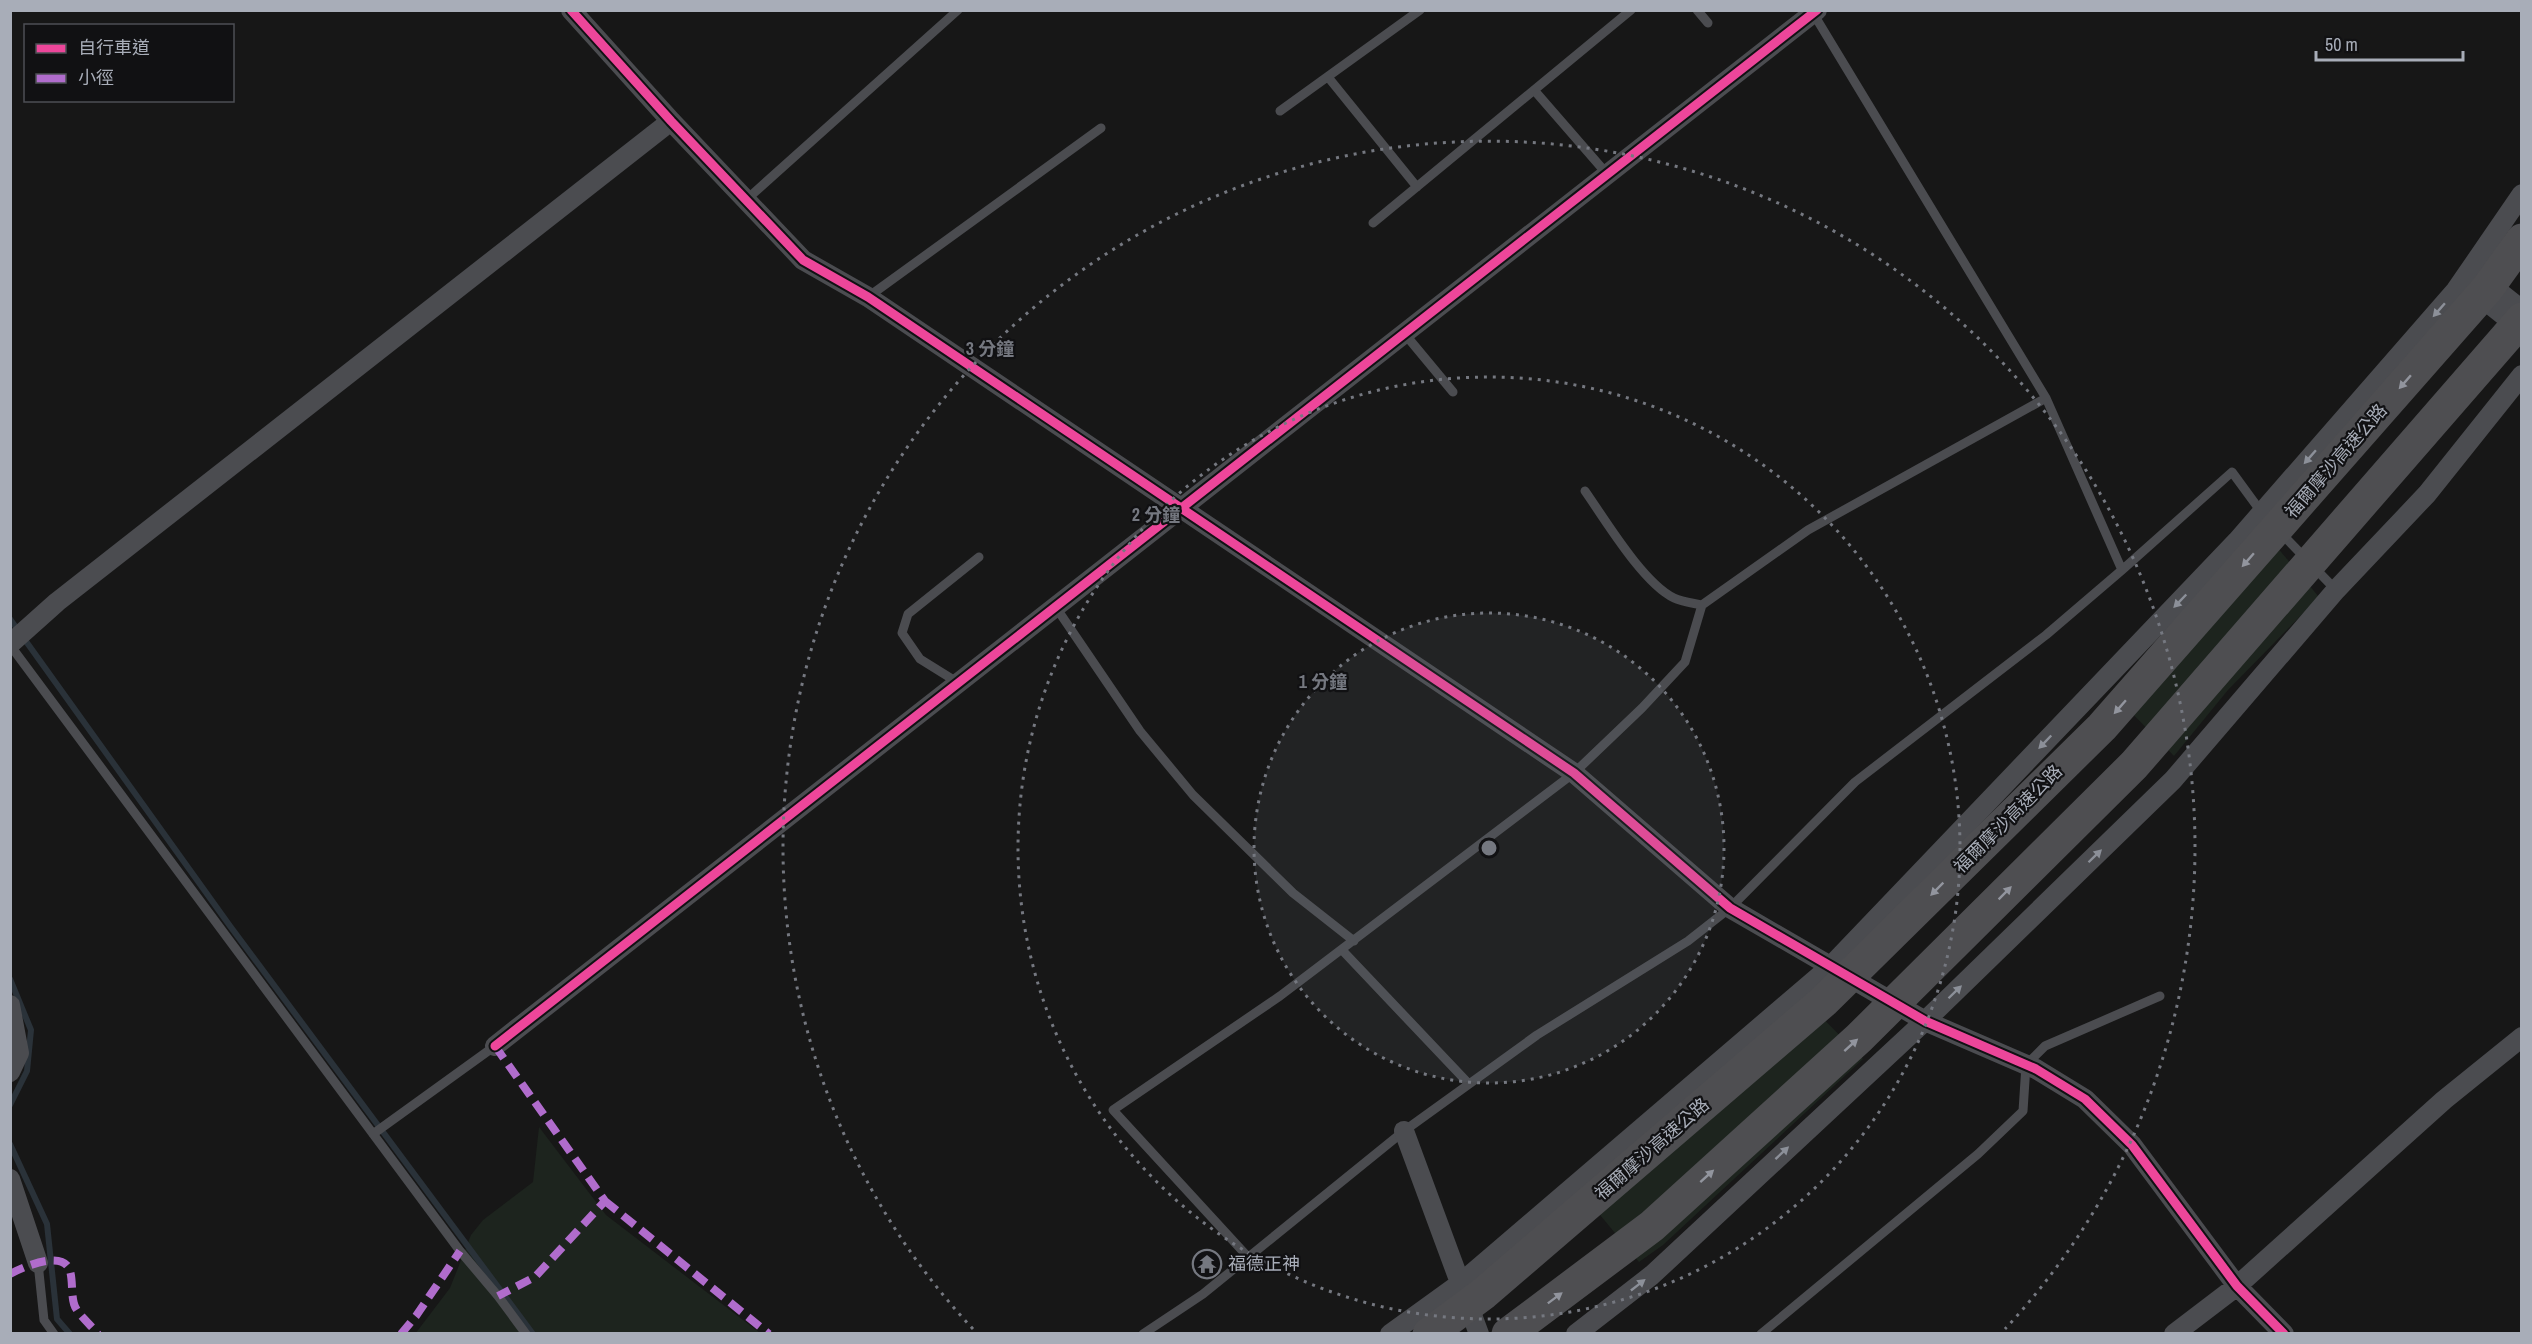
<svg xmlns="http://www.w3.org/2000/svg" width="2532" height="1344" font-family="'Archivo Narrow','Noto Sans TC',sans-serif">
  <rect width="100%" height="100%" fill="#171717"/>
  <!-- green -->
  <path fill="#1d241e" d="M2260,527L2319,597L2228,690L2174,756L2111,692Z
    M1806,1001L1863,1059L1663,1245L1639,1262L1581,1192Z
    M539,1127L606,1215L760,1333L415,1334L450,1288L471,1235L483,1220L533,1182Z"/>
  <g fill="none" stroke-linecap="round" stroke-linejoin="round">
    <!-- stream -->
    <path stroke="#2a3239" stroke-width="6" d="M10,619L230,926L533,1334
      M10,979L31,1030L27,1071L10,1105
      M10,1144L47,1224L57,1319L70,1334"/>
    <!-- lane -->
    <path stroke="#4b4c50" stroke-width="9" d="M1697,10L1708,23
      M1813,13L2046,398L2122,570
      M1328,77L1417,187
      M1534,90L1607,174
      M1280,111L1420,10
      M746,200L958,10
      M1373,223L1631,10
      M868,297L1101,128
      M1404,333L1453,392
      M1585,491C1606,521 1643,583 1674,598C1682,602 1693,603 1702,605
      M2280,532L2336,590
      M1055,606L1140,731L1193,795L1293,893L1354,941
      M10,645L460,1251L498,1296L526,1334
      M957,682L920,659L902,633L908,614L979,557
      M1342,950L1469,1084
      M373,1134L495,1046
      M1248,1257L1113,1110L1280,996L1574,773L1642,708L1685,662L1702,605L1808,530L2046,398
      M38,1263L44,1320L54,1334
      M1143,1334L1203,1294L1404,1131L1537,1035L1688,941L1730,908L1855,782L2046,635L2122,570L2232,472L2262,513
      M1761,1334L1978,1154L2023,1111L2026,1065L2045,1046L2160,996"/>
    <!-- street -->
    <path stroke="#4b4c50" stroke-width="20" d="M571,10L671,121L803,260L868,297L1574,773L1730,908L1925,1021L2036,1069L2085,1099L2132,1145L2237,1286L2284,1334
      M2484,280L2522,310
      M2472,290L2522,330
      M10,644L57,602L671,121
      M10,1005L19,1053L10,1072
      M495,1046L1817,10
      M1404,1131L1479,1334
      M10,1179L38,1263
      M1390,1334L1462,1282L1831,966L2237,541L2456,290L2522,194
      M1576,1334L1652,1275L1925,1021L2173,780L2336,590L2427,494L2522,375
      M2174,1334L2237,1286L2444,1100L2522,1037"/>
    <!-- highway-bridge -->
    <path stroke="#4e4e51" stroke-width="33" d="M1429,1334L1483,1294L1824,1001L2102,727L2487,289L2522,240
      M1508,1334L1652,1226L1859,1038L2134,765L2522,319"/>
    <!-- quiet -->
    <path stroke="#b06ccc" stroke-width="8" stroke-dasharray="15 8" stroke-linecap="butt" d="M495,1046L605,1201L535,1277L498,1296
      M605,1201L769,1334
      M10,1274C23,1267 64,1249 70,1271C73,1281 71,1293 74,1304C77,1314 91,1325 98,1334
      M401,1334L416,1316L460,1251"/>
    <!-- cycleway casing -->
    <g stroke="#111113" stroke-width="13">
      <path id="cycleway" d="M571,10L671,121L803,260L868,297L1574,773L1730,908L1925,1021L2036,1069L2085,1099L2132,1145L2237,1286L2284,1334
        M495,1046L1817,10"/>
    </g>
    <!-- cycleway -->
    <use href="#cycleway" stroke="#ed469a" stroke-width="9"/>
  </g>
  <!-- one-way arrows -->
  <defs><path id="oneway-solid" d="M-6-.8H1V-3.2L6.5 0L1 3.2V.8H-6Z" transform="scale(1.5)"/></defs>
  <g fill="#8c9099">
    <use href="#oneway-solid" transform="translate(2439 310) rotate(131)"/>
    <use href="#oneway-solid" transform="translate(2310 457) rotate(131)"/>
    <use href="#oneway-solid" transform="translate(2180 601) rotate(134)"/>
    <use href="#oneway-solid" transform="translate(2045 742) rotate(134)"/>
    <use href="#oneway-solid" transform="translate(2095 856) rotate(-44)"/>
    <use href="#oneway-solid" transform="translate(1955 992) rotate(-44)"/>
    <use href="#oneway-solid" transform="translate(1782 1153) rotate(-43)"/>
    <use href="#oneway-solid" transform="translate(1638 1285) rotate(-38)"/>
  </g>
  <g fill="#92959e">
    <use href="#oneway-solid" transform="translate(2405 382) rotate(131)"/>
    <use href="#oneway-solid" transform="translate(2248 560) rotate(131)"/>
    <use href="#oneway-solid" transform="translate(2120 707) rotate(131)"/>
    <use href="#oneway-solid" transform="translate(1937 889) rotate(135)"/>
    <use href="#oneway-solid" transform="translate(2005 893) rotate(-45)"/>
    <use href="#oneway-solid" transform="translate(1851 1045) rotate(-42)"/>
    <use href="#oneway-solid" transform="translate(1707 1176) rotate(-42)"/>
    <use href="#oneway-solid" transform="translate(1555 1298) rotate(-37)"/>
  </g>
  <!-- distance rings -->
  <circle cx="1489" cy="848" r="235" fill="#757880" fill-opacity=".12"/>
  <g fill="none" stroke="#757880" stroke-width="3" stroke-dasharray="3 6">
    <circle cx="1489" cy="848" r="235"/>
    <circle cx="1489" cy="848" r="471"/>
    <path d="M973 1329A706 706 0 1 1 2005 1329"/>
  </g>
  <!-- icons -->
  <defs>
    <g id="temple-ring" transform="scale(1.5)"><circle r="9.5" fill="#111113" stroke="#757880" stroke-width="1.5"/><path d="M0-6L5-2H3V0L6.5 2.5H4V6H1.5V3h-3V6H-4V2.5H-6.5L-3 0V-2H-5Z" fill="#757880"/></g>
  </defs>
  <g fill-rule="evenodd">
    <use href="#temple-ring" x="1207" y="1264"/>
  </g>
  <g text-anchor="middle" stroke-width="4.5" stroke-linejoin="round" paint-order="stroke">
    <!-- street labels -->
    <g font-size="18" fill="#a8adb8" stroke="#111113">
      <text transform="translate(2336 461) rotate(-49)" y="6">福爾摩沙高速公路</text>
      <text transform="translate(2008 819) rotate(-45)" y="6">福爾摩沙高速公路</text>
      <text transform="translate(1652 1149) rotate(-41)" y="6">福爾摩沙高速公路</text>
    </g>
    <!-- poi labels -->
    <g font-size="18" fill="#a8adb8" stroke="#111113" text-anchor="start">
      <text x="1228" y="1270">福德正神</text>
    </g>
  </g>
  <circle cx="1489" cy="848" r="9" fill="#757880" stroke="#111113" stroke-width="3"/>
  <g font-size="18" text-anchor="middle" font-weight="bold" fill="#757880" stroke="#111113" stroke-width="4.5" stroke-linejoin="round" paint-order="stroke">
    <text x="990" y="355">3 分鐘</text>
    <text x="1156" y="521">2 分鐘</text>
    <text x="1323" y="688">1 分鐘</text>
  </g>
  <!-- border -->
  <rect width="2532" height="1344" fill="none" stroke="#a8adb8" stroke-width="24"/>
  <!-- legend -->
  <rect x="24" y="24" width="210" height="78" fill="#111113" stroke="#4d4f55" stroke-width="1.5"/>
  <rect x="36" y="44" width="30" height="9" fill="#ed469a" stroke="#4d4f55" stroke-width="1.5"/>
  <text x="78" y="54" font-size="18" fill="#a8adb8">自行車道</text>
  <rect x="36" y="74" width="30" height="9" fill="#b06ccc" stroke="#4d4f55" stroke-width="1.5"/>
  <text x="78" y="84" font-size="18" fill="#a8adb8">小徑</text>
  <!-- scale -->
  <path d="M2316 51v9h147v-9" fill="none" stroke="#a8adb8" stroke-width="3"/>
  <text x="2325" y="51" font-size="18" fill="#a8adb8" stroke="#111113" stroke-width="4.5" paint-order="stroke">50 m</text>
</svg>
